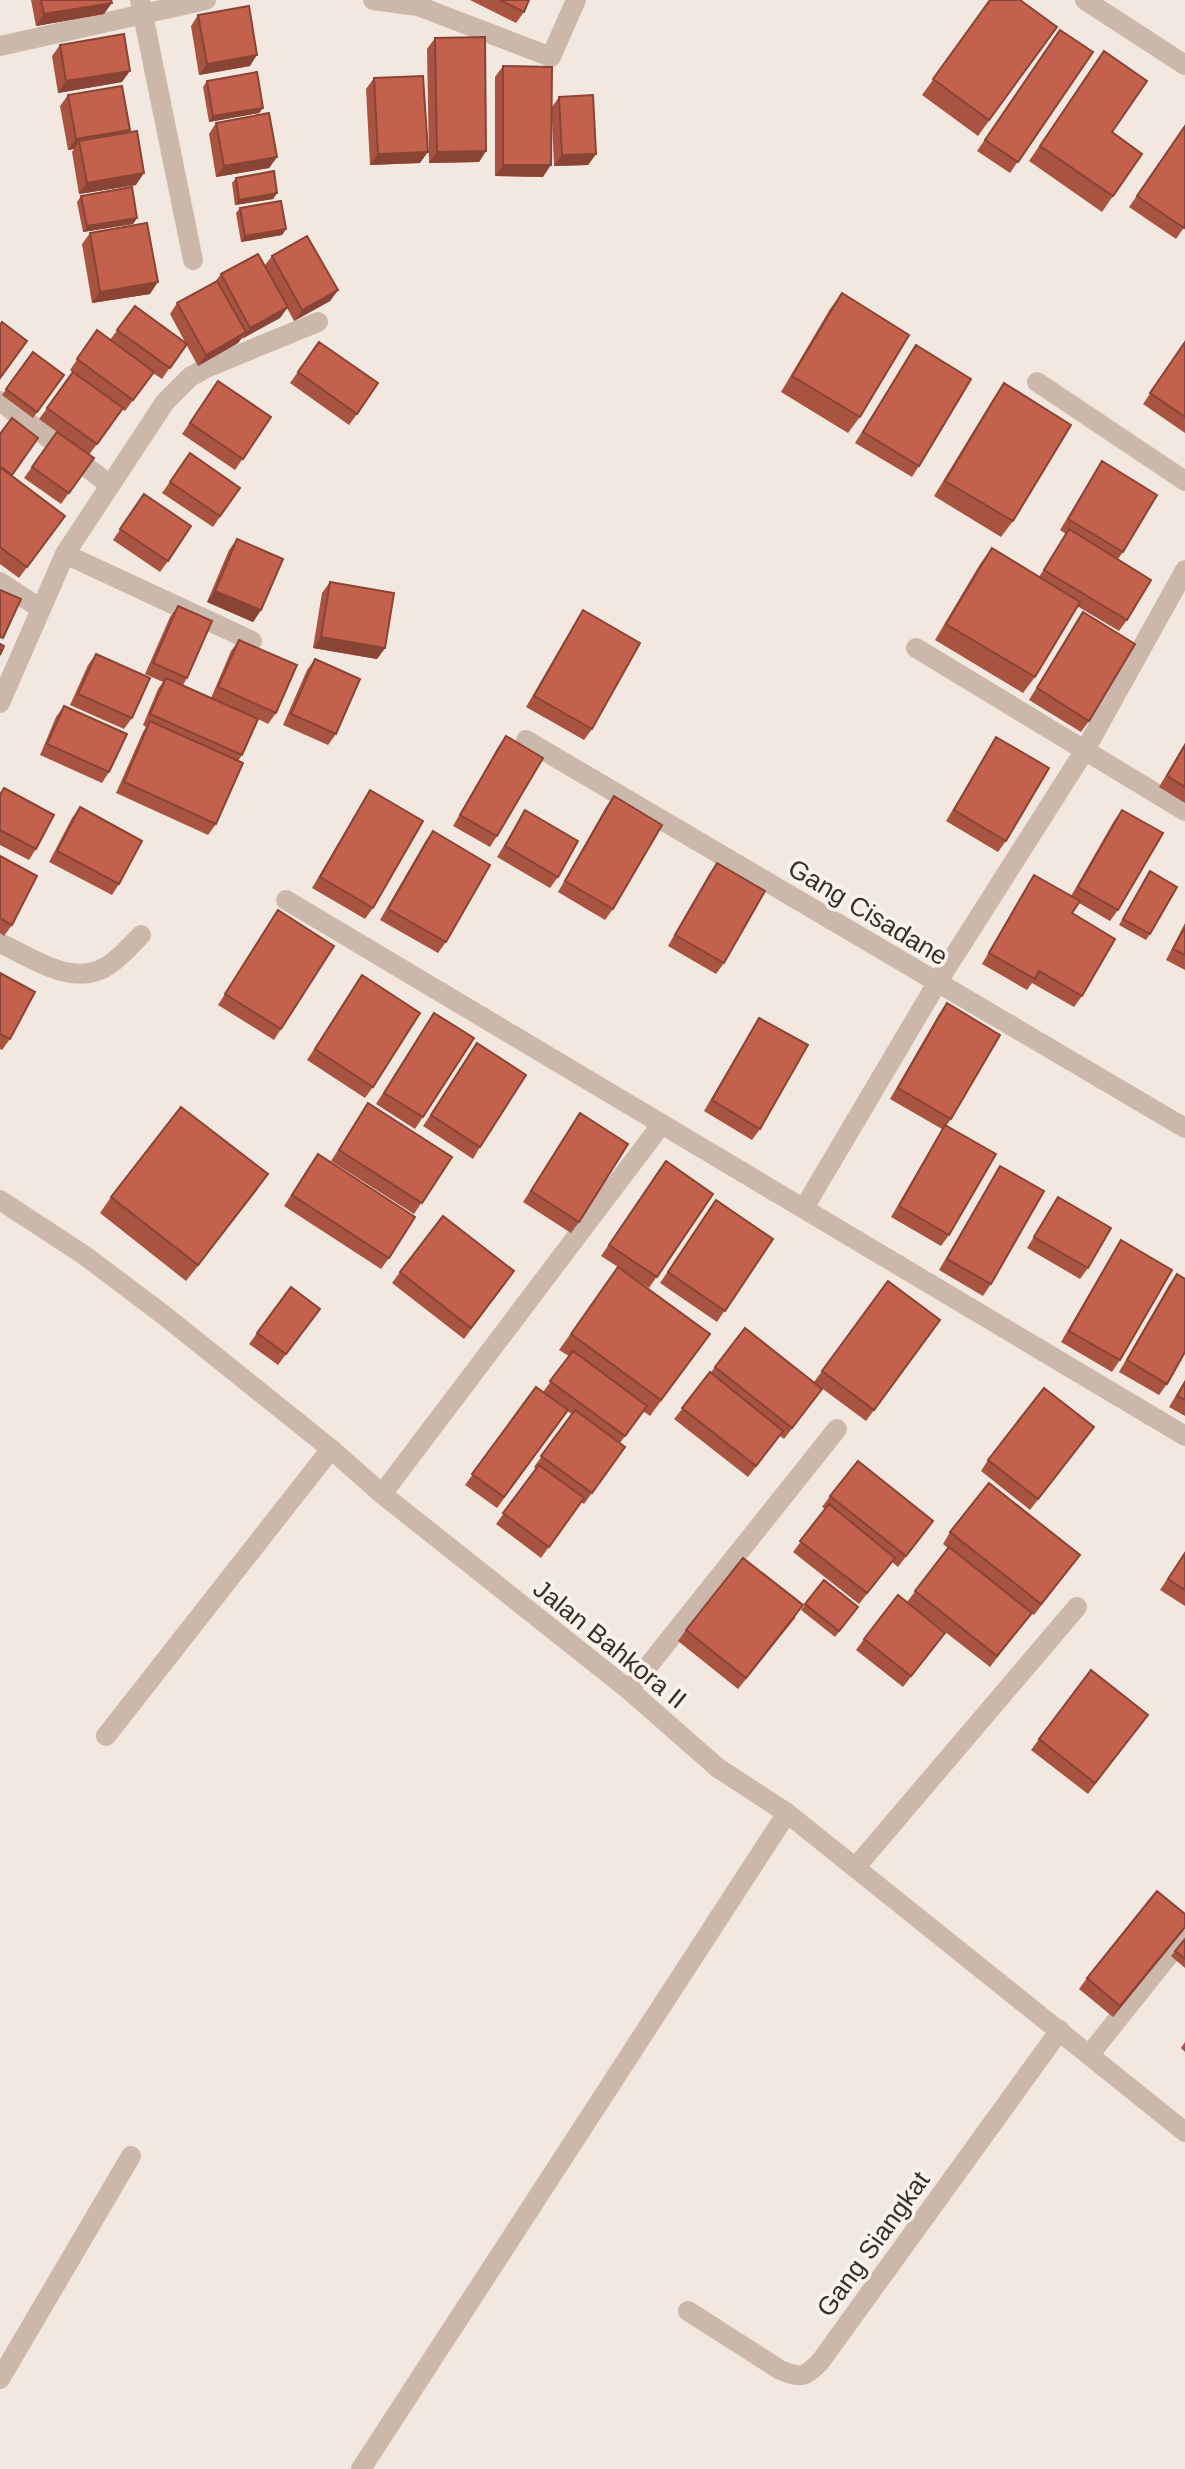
<svg xmlns="http://www.w3.org/2000/svg" width="1185" height="2469" font-family="Arial,sans-serif">
  <rect width="100%" height="100%" fill="#f3e8df"/>
  <g fill="none" stroke-linecap="round" stroke-linejoin="round">
    <!-- minor -->
    <path stroke="#cbb8ab" stroke-width="20" d="M140,0L193,260
      M373,0L418,6L551,57L576,0
      M1085,0L1185,65
      M0,46L206,0
      M1037,382L1185,481
      M0,401L110,485
      M65,554L252,641
      M0,582L41,609
      M916,648L1185,811
      M0,703L65,554L165,402L190,377L206,368L318,322
      M526,740L1185,1128
      M286,900L1185,1436
      M0,943C33,958 74,989 109,965C121,957 131,945 141,935
      M0,1200L84,1255L165,1316L331,1449L382,1494L629,1690L718,1768L787,1813L1185,2132
      M804,1208L937,983L1085,750L1185,570
      M382,1494L661,1125
      M629,1690L837,1429
      M106,1736L331,1449
      M855,1868L1077,1607
      M1090,2054L1185,1935
      M688,2311L780,2370C801,2378 804,2378 820,2362L1060,2030
      M0,2379L131,2156
      M361,2469L787,1813"/>
  </g>
  <!-- wall -->
  <path fill="#a95341" d="M31,0H111L104,14L36,26Z
    M470,0H529L524,12L516,23Z
    M990,0L1057,27L978,136L922,95Z
    M198,15L250,66L199,75L191,26Z
    M1060,30L1093,52L1010,173L977,151Z
    M435,38L486,151L479,162L429,163L427,49Z
    M60,45L122,82L58,93L52,56Z
    M1104,51L1112,132L1142,154L1102,212L1029,161Z
    M503,66L552,107L559,97L596,154L588,165L554,166L552,120L543,177L495,176V77Z
    M374,78L420,163L370,165L366,89Z
    M207,81L263,108L259,113L209,122L203,87Z
    M68,95L130,130L127,133L136,185L79,194L72,152L74,149L68,150L60,106Z
    M216,123L277,157L269,168L216,177L209,134Z
    M1185,126V226L1176,239L1129,207Z
    M236,178L277,193L273,199L235,205L232,183Z
    M81,196L137,218L133,224L83,232L77,202Z
    M240,208L286,229L282,235L241,242L236,213Z
    M90,233L150,294L92,303L82,244Z
    M272,256L338,290L330,301L294,321L287,308L280,318L242,338L238,343L198,366L186,344L162,379L153,373L125,411L122,409L89,455L94,458L61,504L24,478L57,432L39,419L73,373L70,370L97,330L110,340L135,306L185,342L170,314L177,303L215,282L221,274L265,265Z
    M842,293L860,417L848,433L781,392L830,309Z
    M319,342L357,414L349,425L290,383Z
    M1185,342V433L1143,404Z
    M916,345L919,466L912,477L855,443Z
    M33,352L64,375L33,418L2,395Z
    M218,381L271,417L235,470L182,434Z
    M1004,383L1013,521L1001,537L934,496L993,399Z
    M0,434L11,475L65,516L19,578L0,564Z
    M190,453L240,488L213,527L162,493Z
    M1102,461L1123,552L1118,559L1127,620L1119,631L1077,606L1035,677L1023,693L935,640L980,564L992,548L1039,577L1066,534L1060,530Z
    M144,494L168,561L160,572L113,540Z
    M237,539L261,610L253,622L207,602L229,550Z
    M330,582L385,648L377,659L313,648L322,593Z
    M178,606L187,678L183,685L211,698L231,651L239,640L276,713L268,724L258,719L242,755L238,761L216,824L208,835L116,793L143,732L146,727L143,725L158,689L163,682L145,674L170,617Z
    M583,610L592,729L584,740L526,707L576,621Z
    M1083,612L1089,721L1081,732L1029,700Z
    M96,654L132,718L124,729L70,705L88,665Z
    M315,659L336,734L328,745L283,725L307,670Z
    M64,706L109,772L102,783L40,755L56,717Z
    M506,736L497,836L490,847L453,826L498,747Z
    M996,737L1006,841L998,852L946,821Z
    M1185,743V803L1159,787Z
    M4,788L36,849L29,860L0,845V793Z
    M370,790L373,908L365,919L312,888L363,801Z
    M614,796L613,909L605,920L558,892L606,807Z
    M80,807L119,884L112,895L49,862L72,818Z
    M525,810L558,877L550,888L497,857Z
    M1122,810L1118,910L1110,921L1079,903L1072,913L1082,996L1074,1007L1032,983L1027,990L982,964L1027,886L1034,875L1071,896L1114,821Z
    M433,831L446,942L438,953L380,920L425,842Z
    M0,856L12,925L4,936L0,933Z
    M717,863L724,963L716,974L668,946L709,874Z
    M1150,871V934L1146,940L1119,925Z
    M278,910L281,1029L274,1040L218,1005Z
    M1185,923V970L1166,960Z
    M0,973L10,1039L2,1050L0,1049Z
    M362,975L373,1087L365,1098L307,1060Z
    M947,1003L951,1119L946,1126L949,1235L941,1246L891,1217L942,1129L890,1099L939,1014Z
    M434,1013L423,1117L415,1129L376,1104Z
    M759,1018L760,1129L752,1140L704,1111L752,1029Z
    M477,1043L480,1147L473,1159L423,1126Z
    M368,1103L452,1157L414,1214L331,1161Z
    M580,1113L579,1222L571,1233L523,1202Z
    M666,1161L713,1194L649,1288L622,1270L710,1334L650,1416L643,1411L620,1443L625,1447L584,1504L581,1502L541,1558L496,1524L536,1469L534,1467L572,1414L567,1411L497,1508L465,1485L536,1387L543,1392L569,1356L559,1350L618,1267L601,1256Z
    M310,1165L389,1258L381,1269L284,1206Z
    M1000,1166L991,1284L983,1296L939,1270L993,1177Z
    M257,1190L186,1281L100,1213L111,1197Z
    M1058,1197L1088,1268L1080,1279L1027,1248Z
    M716,1200L773,1239L717,1322L660,1283Z
    M1121,1240L1120,1360L1112,1372L1061,1342L1114,1251Z
    M514,1271L464,1339L392,1283L400,1272Z
    M1177,1274L1167,1384L1159,1395L1119,1372L1169,1285Z
    M888,1281L940,1320L866,1421L816,1384L822,1389L814,1400L784,1439L780,1436L748,1477L674,1419L715,1367L814,1382Z
    M312,1320L278,1365L249,1344L257,1333Z
    M1185,1380V1416L1169,1407Z
    M1086,1438L1030,1510L981,1471L988,1460Z
    M830,1496L925,1532L898,1567L892,1562L859,1604L793,1552L825,1509L822,1507Z
    M950,1532L1072,1566L1034,1615L1031,1613L990,1667L907,1602L948,1548L943,1544Z
    M1185,1552V1606L1160,1590Z
    M824,1580L858,1607L835,1637L801,1610Z
    M796,1617L738,1689L678,1641L686,1630Z
    M945,1633L903,1687L856,1650L864,1639Z
    M1148,1715L1088,1794L1031,1750L1039,1739Z
    M1184,1930L1113,2017L1079,1989L1087,1978Z
    M1185,1939V1968L1171,1956Z
    M1185,2042V2052L1181,2048Z"/>
  <!-- shaded-wall -->
  <path fill="#894435" d="M112,3L104,14L36,26L44,14Z
    M257,55L250,66L199,75L207,64Z
    M130,71L122,82L58,93L66,81Z
    M263,108L259,113L209,122L213,116Z
    M130,130L122,141H79L74,149L68,150L76,139Z
    M486,151L479,162L429,163L437,152Z
    M428,152L420,163L370,165L378,154Z
    M596,154L588,165L554,166L562,155Z
    M277,157L269,168L216,177L224,166Z
    M503,165H551L543,177L495,176Z
    M144,173L136,185L79,194L87,183Z
    M277,193L273,199L235,205L239,200Z
    M137,218L133,224L83,232L87,226Z
    M286,229L282,235L241,242L245,236Z
    M158,282L150,294L92,303L100,292Z
    M338,290L330,301L294,321L302,310Z
    M288,307L280,318L242,339L250,328Z
    M246,332L238,343L198,366L206,355Z
    M215,591L261,610L253,622L207,602Z
    M321,637L385,648L377,659L313,648Z
    M268,1174L257,1190L186,1281L198,1265Z
    M1185,1927V1928L1113,2017L1120,2006Z"/>
  <!-- building -->
  <path fill="#c4614c" stroke="#894435" stroke-width="2" d="M41,0H111L112,3L44,14Z
    M500,0H529L524,12Z
    M990,0H1020L1057,27L989,120L933,79Z
    M249,6L257,55L207,64L198,15Z
    M1060,30L1093,52L1018,162L985,140Z
    M124,34L130,71L66,81L60,45Z
    M485,37L486,151L437,152L435,38Z
    M1104,51L1147,81L1112,132L1142,154L1113,196L1040,146Z
    M503,66L552,67L551,165H503Z
    M257,72L263,108L213,116L207,81Z
    M423,76L428,152L378,154L374,78Z
    M122,86L130,130L76,139L68,95Z
    M593,95L596,154L562,155L559,97Z
    M269,113L277,157L224,166L216,123Z
    M1185,126V226L1184,228L1137,196Z
    M137,131L144,173L87,183L79,141Z
    M274,171L277,193L239,200L236,178Z
    M132,187L137,218L87,226L81,196Z
    M281,201L286,229L245,236L240,208Z
    M147,223L158,282L100,292L90,233Z
    M307,236L338,290L302,310L272,256Z
    M258,254L288,307L250,328L221,274Z
    M217,281L246,332L206,355L177,303Z
    M842,293L909,335L860,417L792,376Z
    M135,306L187,344L170,368L117,330Z
    M2,322L27,341L0,378V325Z
    M97,330L154,372L133,400L77,359Z
    M319,342L378,383L357,414L298,372Z
    M1185,342V417L1150,393Z
    M916,345L971,379L919,466L863,432Z
    M33,352L64,375L37,412L6,389Z
    M73,372L123,408L97,444L47,408Z
    M218,381L271,417L243,459L190,423Z
    M1004,383L1071,425L1013,521L945,481Z
    M12,418L38,438L12,475L0,466V434Z
    M57,432L94,458L69,493L32,467Z
    M190,453L240,488L220,516L170,482Z
    M1102,461L1157,495L1123,552L1068,519Z
    M0,467L65,516L27,567L0,547Z
    M144,494L191,526L168,561L120,529Z
    M1069,529L1151,580L1127,620L1044,570Z
    M237,539L283,559L261,610L215,591Z
    M992,548L1080,602L1035,677L946,624Z
    M330,582L394,593L385,648L321,637Z
    M0,590L21,599L3,638L0,637Z
    M178,606L212,621L187,678L153,663Z
    M583,610L640,643L592,729L534,696Z
    M1083,612L1135,644L1089,721L1037,688Z
    M239,640L297,665L276,713L218,687Z
    M0,644L4,646L0,655Z
    M96,654L150,678L132,718L78,694Z
    M315,659L360,679L336,734L291,714Z
    M166,678L258,719L242,755L150,714Z
    M64,706L127,734L109,772L47,744Z
    M150,721L243,763L216,824L124,782Z
    M506,736L543,758L497,836L460,815Z
    M996,737L1049,768L1006,841L954,810Z
    M1185,745V787L1167,776Z
    M4,788L54,815L36,849L0,830V795Z
    M370,790L423,821L373,908L320,877Z
    M614,796L662,825L613,909L565,881Z
    M80,807L142,841L119,884L57,851Z
    M525,810L578,841L558,877L505,846Z
    M1122,810L1163,833L1118,910L1078,887Z
    M433,831L490,865L446,942L388,909Z
    M0,856L37,876L12,925L0,918Z
    M717,863L765,891L724,963L675,935Z
    M1150,871L1177,887L1150,934L1123,919Z
    M1034,875L1080,901L1072,913L1115,939L1082,996L1039,971L1035,979L989,953Z
    M278,910L334,946L281,1029L225,994Z
    M1185,927V955L1173,949Z
    M0,973L35,992L10,1039L0,1034Z
    M362,975L420,1013L373,1087L315,1049Z
    M947,1003L1000,1035L951,1119L898,1088Z
    M434,1013L474,1038L423,1117L384,1093Z
    M759,1018L808,1045L760,1129L712,1100Z
    M477,1043L526,1075L480,1147L431,1115Z
    M368,1103L452,1157L422,1203L339,1150Z
    M181,1107L268,1174L198,1265L111,1197Z
    M580,1113L628,1144L579,1222L531,1191Z
    M945,1125L996,1154L949,1235L899,1206Z
    M318,1154L415,1217L389,1258L292,1195Z
    M666,1161L713,1194L657,1277L609,1245Z
    M1000,1166L1044,1191L991,1284L947,1259Z
    M1058,1197L1111,1228L1088,1268L1034,1237Z
    M716,1200L773,1239L725,1311L668,1272Z
    M443,1216L514,1271L471,1328L400,1272Z
    M1121,1240L1172,1270L1120,1360L1069,1331Z
    M618,1267L710,1334L661,1400L571,1334Z
    M1177,1274L1185,1279V1352L1167,1384L1127,1360Z
    M888,1281L940,1320L874,1410L822,1371Z
    M291,1287L320,1309L286,1354L257,1333Z
    M745,1328L822,1389L792,1428L715,1367Z
    M573,1351L647,1406L625,1436L550,1381Z
    M710,1372L783,1431L756,1466L682,1408Z
    M1185,1382V1400L1177,1396Z
    M536,1387L568,1410L504,1497L472,1474Z
    M1044,1388L1094,1427L1038,1499L988,1460Z
    M575,1410L625,1447L592,1493L541,1456Z
    M858,1461L933,1521L906,1556L830,1496Z
    M539,1465L584,1498L549,1547L503,1513Z
    M989,1483L1080,1555L1041,1604L950,1532Z
    M829,1504L895,1558L867,1593L800,1541Z
    M949,1547L1032,1613L997,1656L915,1591Z
    M1185,1553V1590L1168,1579Z
    M743,1558L803,1605L746,1678L686,1630Z
    M824,1580L858,1607L839,1631L805,1604Z
    M898,1595L945,1633L911,1676L864,1639Z
    M1091,1670L1148,1715L1095,1783L1039,1739Z
    M1157,1891L1185,1914V1927L1120,2006L1087,1978Z
    M1185,1939V1959L1175,1951Z"/>
  <g text-anchor="middle" stroke-width="7" stroke-linejoin="round" paint-order="stroke">
    <!-- street labels -->
    <g font-size="26" fill="#392e2a" stroke="#faf3ec">
      <text transform="translate(868 912) rotate(31)" y="9">Gang Cisadane</text>
      <text transform="translate(610 1644) rotate(39)" y="9">Jalan Bahkora II</text>
      <text transform="translate(873 2244) rotate(-54)" y="9">Gang Siangkat</text>
    </g>
  </g>
</svg>
